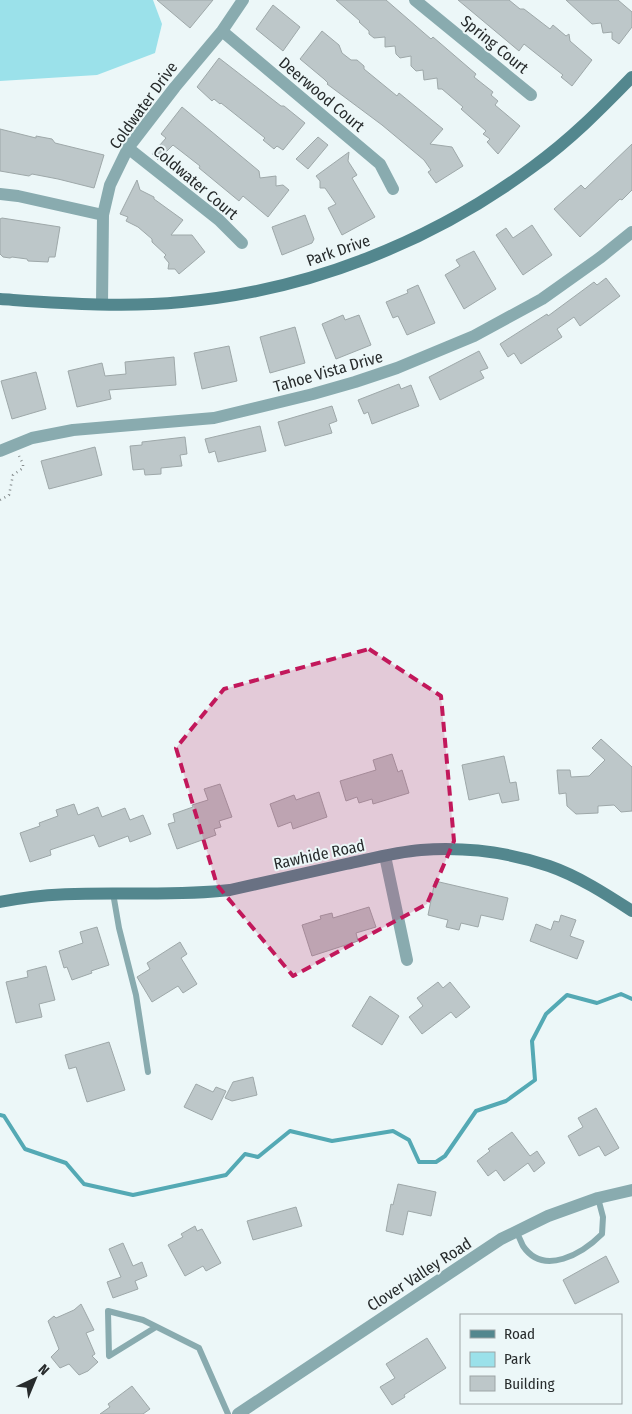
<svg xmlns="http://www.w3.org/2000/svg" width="632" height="1414" font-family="'Fira Sans Condensed',sans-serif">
  <rect width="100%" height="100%" fill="#ecf7f8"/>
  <!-- green -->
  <path fill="#9be1ea" d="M0,0H153L162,24L155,53L97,75L0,81Z"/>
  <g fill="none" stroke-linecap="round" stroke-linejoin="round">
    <!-- stream -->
    <path stroke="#54a9b4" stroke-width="4" d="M0,1115L4,1116L25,1149L66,1163L84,1184L133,1195L226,1175L245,1154L258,1157L290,1131L332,1141L393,1131L409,1140L419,1162H436L445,1156L476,1111L506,1101L535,1080L532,1041L546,1014L567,995L597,1003L621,994L632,999"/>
  </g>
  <!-- building -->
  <path fill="#bdc7c9" stroke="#9ea8a9" d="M157,0H213L190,28Z
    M336,0H386L431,39L433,37L476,74L474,77L493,92L491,95L498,101L495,105L520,126L498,154L487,142L490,139L483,134L486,131L461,109L463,107L442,89H438L437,78L424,80L423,70L416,71L411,66V56L400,58L396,54L395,46L385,47V37L374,38L369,34V31L359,22L360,21Z
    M458,0H509L520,9H524L550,29L553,25L566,36L569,34L570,41L592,60L572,86L561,77L563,75L524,44L519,51Z
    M566,0H618L632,12V27L619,44L612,39V32L603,33L601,23L592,24Z
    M273,5L300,27L283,51L256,29Z
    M322,31L339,45L342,53L351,60H357L364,66V69L397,96L399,93L443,129L430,144L452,147L463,166L436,183L428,172L431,170L424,160L382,125L327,84L328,83L324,79L300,59Z
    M219,58L281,106H284L305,123L283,150L277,146L274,149L263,140L265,138L221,103L220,104L214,99L212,101L197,87Z
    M182,107L259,171L260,178L276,176V186L283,185L289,190L268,217L243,196L239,201L199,168L200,166L173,145L158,160L152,154L166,138L161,134Z
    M0,129L36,138V136L52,139L55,143L104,155L94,188L58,179L32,174L29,176L0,171Z
    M318,137L328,145L308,169L296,159Z
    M632,144V190L622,200L620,199L580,237L554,209L581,185L585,189Z
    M349,152L348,161L357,175L352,178L375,217L342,235L328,208L336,204L325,188H320V181L316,176Z
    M137,180L140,190L154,197V199L183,220L171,235H192L205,252L179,274L175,269H168L169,263L164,257L166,255L152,242V239L138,227L126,221L128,217L120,214Z
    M305,215L314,239L312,243L282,255L272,227Z
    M2,218L60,227L55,257H49L48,262L28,261L27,259L12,257L10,258L3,257L0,254V219Z
    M532,225L552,255L523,275L496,235L506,228L513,238Z
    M474,251L496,289L464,309L445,275L460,266L456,260Z
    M606,278L620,296L580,326L574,317L557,329L562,337L521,364L514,353L508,357L500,344L547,314L548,316L594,282L597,285Z
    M418,285L435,323L407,335L398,316L393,318L386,302L408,293L407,290Z
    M343,315L345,320L359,315L371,345L336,359L322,324Z
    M295,327L305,363L270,373L260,337Z
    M229,346L237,381L202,389L194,353Z
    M479,351L488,368L480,371L484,378L440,400L429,377Z
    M174,357L176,385L109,390L111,399L77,407L68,371L102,363L105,376L126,374L125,362Z
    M36,372L46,409L12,419L1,381Z
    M399,384L401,389L411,385L419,406L372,424L368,412L364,414L358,400Z
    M332,406L337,421L329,424L332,433L285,446L278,422Z
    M260,426L266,451L218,462L215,451L209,453L205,439Z
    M185,437L187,454L180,455L182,466L161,468V474L145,475L144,469L133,470L130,446L142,445V442Z
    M95,447L102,475L49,489L41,461Z
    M601,739L632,767V811L621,812L614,805L598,806V813L576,814L567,806L566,793L559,794L557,770H570L571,777L589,776L605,760L592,748Z
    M392,754L398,772L402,770L409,793L373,804L372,799L359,803L357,797L346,801L340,781L376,770L373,760Z
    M504,756L510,783L516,782L519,800L502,803L499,793L469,800L462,765Z
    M220,784L232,817L219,821L221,827L214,829L216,835L177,849L168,824L175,822L173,814L193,807L192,805L208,800L204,789Z
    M319,792L327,817L293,829L291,822L278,827L270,804L294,795L296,800Z
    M74,804L78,815L98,807L102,817L125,808L130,820L143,815L151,834L130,842L128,836L99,847L94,835L50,850L51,855L30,862L20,833L40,826L39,823L58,816L56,810Z
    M435,881L508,898L503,920L481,915L478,927L461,923L459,930L446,927L448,920L428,915Z
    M369,907L376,927L356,933L358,941L312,956L302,925L321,919L320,916L332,913L333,918Z
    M561,915L576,920L570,936L584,941L577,959L530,941L536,924L551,930L554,921L559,922Z
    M97,927L109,965L91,971L92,973L72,980L67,967L64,968L59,951L83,943L80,932Z
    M180,942L187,954L181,958L197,984L183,993L178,986L152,1002L137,977L150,969L147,963Z
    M46,966L55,1000L39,1004L42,1017L16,1023L6,982L28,977L27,971Z
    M438,982L443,988L450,982L470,1007L456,1018L451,1012L422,1034L409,1017L423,1006L417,998Z
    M370,996L399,1016L382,1045L352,1026Z
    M109,1042L125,1090L87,1102L76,1067L69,1069L65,1055Z
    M253,1077L257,1095L232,1101L225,1098L233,1082Z
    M196,1084L213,1092L216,1087L226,1091L212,1120L184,1107Z
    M596,1108L619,1148L605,1156L599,1146L579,1156L568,1136L583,1127L578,1118Z
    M512,1132L530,1156L537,1151L545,1163L534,1172L528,1163L504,1181L496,1170L488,1176L477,1161L490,1151L488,1149Z
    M398,1184L436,1192L431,1216L408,1211L403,1235L386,1231L391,1204L393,1205Z
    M296,1207L302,1226L253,1240L247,1221Z
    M195,1226L197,1231L202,1229L221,1263L206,1271L203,1266L185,1276L168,1245L183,1237L181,1234Z
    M123,1243L133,1266L142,1262L147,1276L135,1281L138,1289L113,1298L107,1282L121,1277L109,1249Z
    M606,1256L619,1282L575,1304L563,1280Z
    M81,1304L94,1330L86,1333L95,1354L92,1356L98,1362L88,1371L79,1375L69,1364L60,1368L51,1357L59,1349L48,1321L54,1316L56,1318L74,1310Z
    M427,1338L446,1368L404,1395L405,1397L392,1405L380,1387L395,1378L386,1364Z
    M132,1386L150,1409L143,1414H100L110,1407L108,1404Z"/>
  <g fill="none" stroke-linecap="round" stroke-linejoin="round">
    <!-- path -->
    <path stroke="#868d8e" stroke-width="2.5" stroke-dasharray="1 4" stroke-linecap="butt" d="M0,500L9,495L13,475L23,468V464L19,456"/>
    <!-- lane -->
    <path stroke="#89abaf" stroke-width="6" d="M113,893L119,928L136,995L148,1072
      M516,1232C519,1236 521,1242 523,1246C544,1277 583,1253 602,1234L603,1217L598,1198
      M156,1327L109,1356L108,1311L143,1320L199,1348L228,1414"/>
    <!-- street -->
    <path stroke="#89abaf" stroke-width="12" d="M415,0L531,95
      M222,31L380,164L393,189
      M128,148L219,220L242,243
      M0,194L18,196L103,215
      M102,304L103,215L110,185L128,148L175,87L222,31L243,0
      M0,451L32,438L73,430L214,418L313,394L355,382L397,368L474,336L542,299L601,257L632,232
      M385,856L407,960
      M238,1414L501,1239L548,1216L598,1198L632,1190"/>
    <!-- secondary -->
    <path stroke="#53878e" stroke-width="12" d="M0,299C60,303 122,308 182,302C308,291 432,242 534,166C570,140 601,109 632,77
      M0,902C76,886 154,899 230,890C269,881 307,873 346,864C370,859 396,852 421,850C463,847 508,852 549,866C578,876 606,894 632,911"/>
  </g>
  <!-- marked area -->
  <path fill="#c2185b" fill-opacity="0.2" stroke="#c2185b" stroke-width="4" stroke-dasharray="10 6" stroke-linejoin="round" d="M369,649L441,696L454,841L427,904L293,976L217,885L176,748L224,689Z"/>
  <g text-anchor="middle" stroke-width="4" stroke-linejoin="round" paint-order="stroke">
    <!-- street labels -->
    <g font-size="16" fill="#272b2c" stroke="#ecf7f8">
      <text transform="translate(495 44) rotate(39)" y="6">Spring Court</text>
      <text transform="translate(322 94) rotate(40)" y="6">Deerwood Court</text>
      <text transform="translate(143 105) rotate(-54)" y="6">Coldwater Drive</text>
      <text transform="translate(196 182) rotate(40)" y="6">Coldwater Court</text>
      <text transform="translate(338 250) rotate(-19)" y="6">Park Drive</text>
      <text transform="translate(328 371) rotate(-16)" y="6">Tahoe Vista Drive</text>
      <text transform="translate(319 854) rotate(-12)" y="6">Rawhide Road</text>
      <text transform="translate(419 1274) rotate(-33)" y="6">Clover Valley Road</text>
    </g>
  </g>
  <!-- legend -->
  <rect x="460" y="1314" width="162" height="90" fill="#ecf7f8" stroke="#9da5a6"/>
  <rect x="470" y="1330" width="25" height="8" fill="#53878e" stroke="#9da5a6"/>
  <text x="504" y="1339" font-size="15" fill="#272b2c">Road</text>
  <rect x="470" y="1352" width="25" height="15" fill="#9be1ea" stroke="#9da5a6"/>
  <text x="504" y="1364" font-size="15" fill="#272b2c">Park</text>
  <rect x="470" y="1376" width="25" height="15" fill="#bdc7c9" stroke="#9da5a6"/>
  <text x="504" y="1389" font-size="15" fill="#272b2c">Building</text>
  <!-- north arrow -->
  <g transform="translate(35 1379) rotate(44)" stroke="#ecf7f8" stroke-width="4" paint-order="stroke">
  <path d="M0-4L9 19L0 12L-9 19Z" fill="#272b2c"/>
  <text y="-8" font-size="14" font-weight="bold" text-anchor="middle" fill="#272b2c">N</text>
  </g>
</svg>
